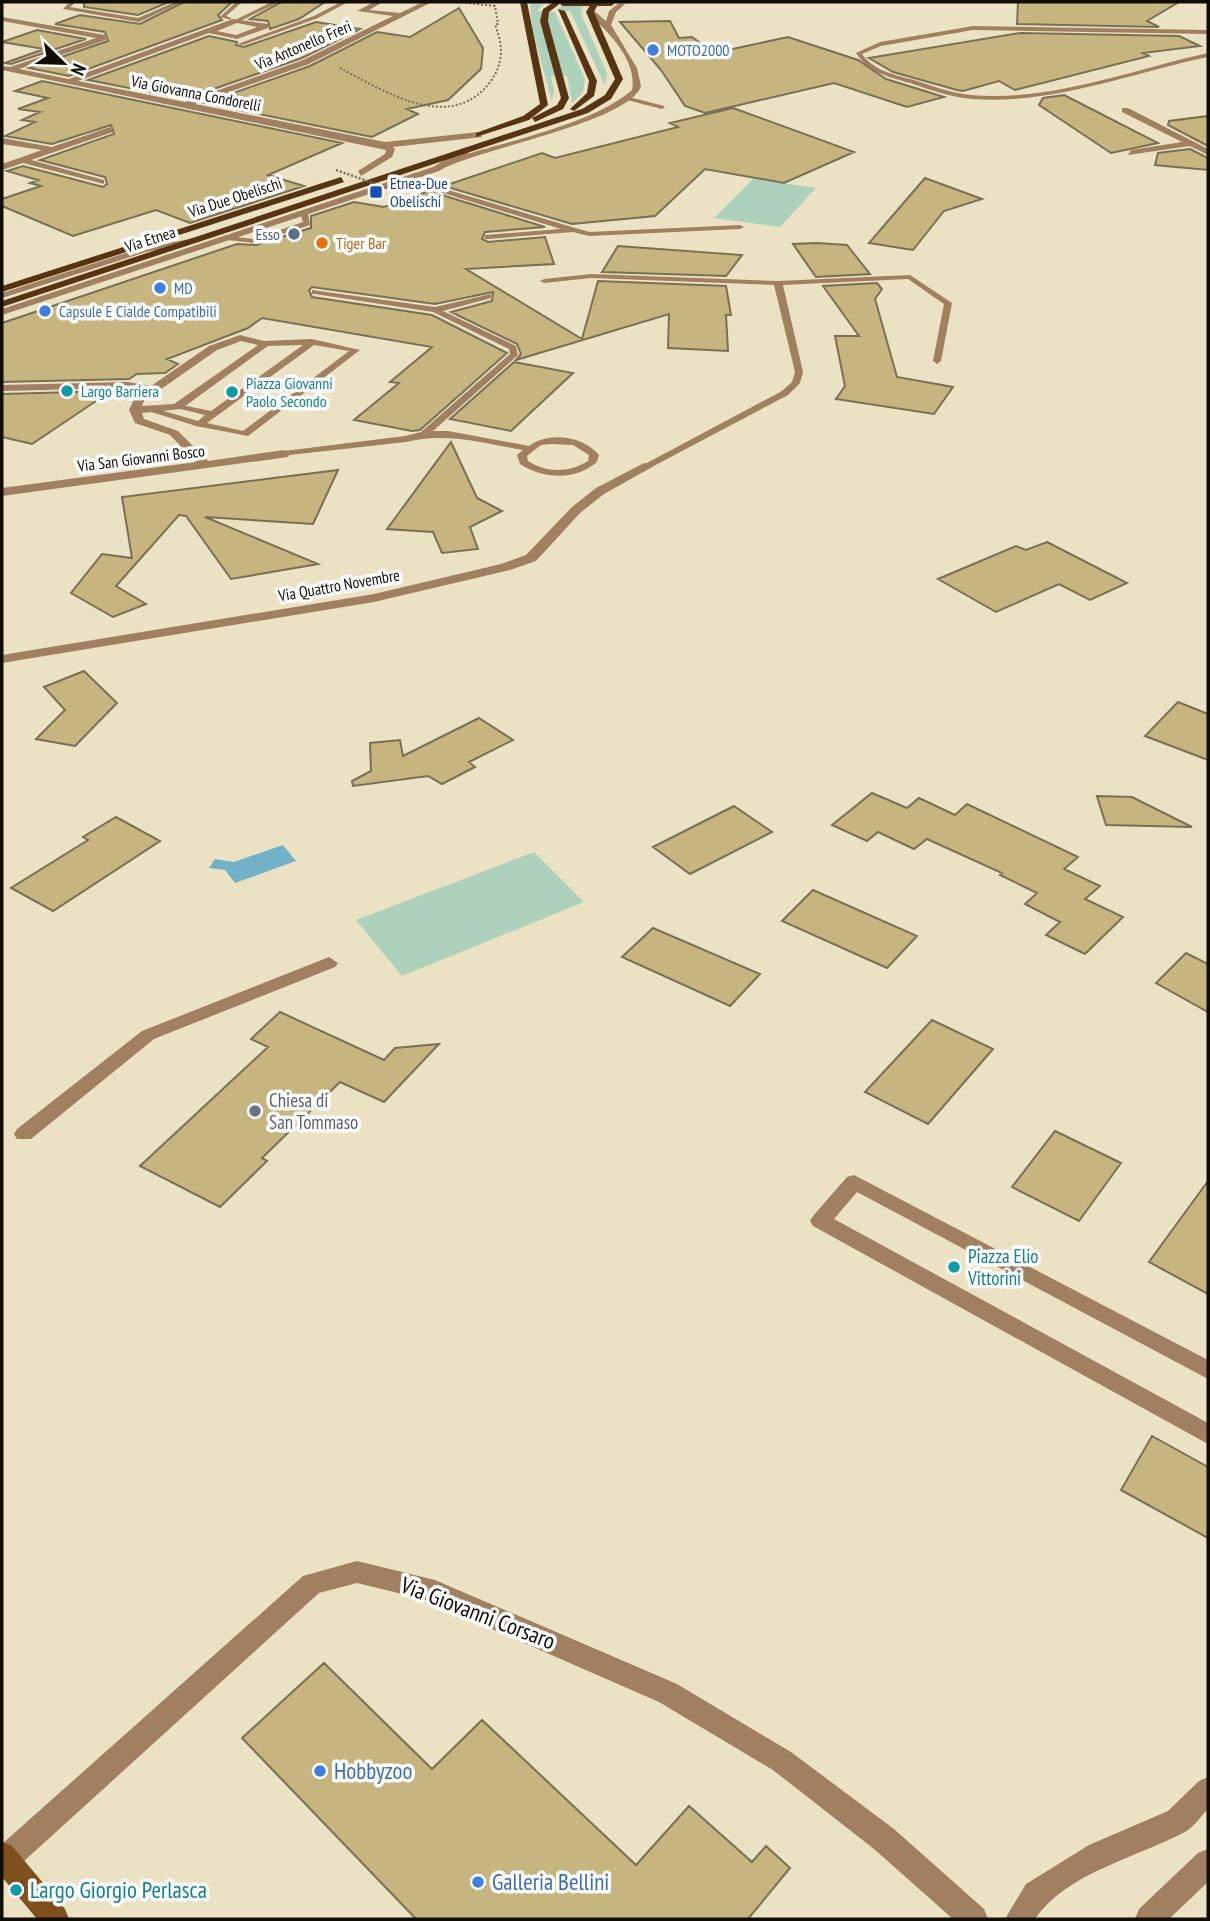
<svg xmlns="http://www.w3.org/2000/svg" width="1210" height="1921" font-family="'PT Sans Narrow',sans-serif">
  <rect width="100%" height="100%" fill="#ebe2c4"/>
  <!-- green -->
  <path fill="#aed1bb" d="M530,2H545L537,11L555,12L585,79L583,92L572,103L567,76H551L554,90L552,102L532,27Z
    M583,4L581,14L607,73L605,86L570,11H556L563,5Z
    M753,179L816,188L780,227L714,218Z
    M534,852L584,902L402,976L356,920Z"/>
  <!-- water -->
  <path fill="#71b2c8" d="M283,845L296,861L235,883L225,870L209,868L215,859L234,862Z"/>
  <!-- building -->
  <path fill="#c6b57f" stroke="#797055" stroke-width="2" d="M84,2H169L138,15L84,7Z
    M184,2H232L218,15L222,20L69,76L29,68L108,41L105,32L55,24L80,15L140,24Z
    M281,2H325L299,19L270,29L268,21L250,19Z
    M1018,2H1179L1147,21L1159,27L1017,24Z
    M459,8L483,48L481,69L448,100L407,109L418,114L372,137L205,103L310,66L377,32L410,37Z
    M670,21L679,38L692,37L714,53L788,37L858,60L886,79L944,97L907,107L834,83L705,113L685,106L661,70L620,22Z
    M316,22L360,29L302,58L185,99L88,80L209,36L237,42L236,45L244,47Z
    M37,30L86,39L11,64L5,63L44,49L2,42Z
    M1020,33L1179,36L1200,46L1143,53L1149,56L1015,90L999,81L963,91L957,90L893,72L869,58Z
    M42,81L342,143L268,175L304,186L190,223L156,210L73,236L2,206V199L41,186L30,183L38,180L7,171L23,166L103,187L107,184L105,177L40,160L114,134L111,125L52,144L5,136L35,122L22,120L40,112L18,109L48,98L15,91Z
    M1064,95L1158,143L1111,153L1039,105L1043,98Z
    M733,108L854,152L784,183L705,169L655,216L572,224L444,186L542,153L555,158L678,127L670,123Z
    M1208,116V146L1168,125L1169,121Z
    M1190,149L1208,158V170L1155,165L1158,153Z
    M925,178L982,199L944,211L913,250L869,243Z
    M429,191L545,227L485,232L482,239L488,242L545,237L554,264L466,269L582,339L598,281L726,286L731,315H726L728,351L668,348L669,314L516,360L521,354L517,344L451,312L492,301L493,292L435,304L312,287L309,290L312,297L432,315L507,353L420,430L412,431L354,420L399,383L390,382L432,347L262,318L248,328L167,359L178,364L165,373L137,374L129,379L2,382V323L237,244L256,245L311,228V216L354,202L384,207Z
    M816,243L847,245L870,274L816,277L793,244Z
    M618,246L742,255L726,276L602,272Z
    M877,283L882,289L875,299L897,377L953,387L934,414L836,399L845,386L835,336H859L823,286Z
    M514,362L573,373L511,431L450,419Z
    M111,391L32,444L2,437V394Z
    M451,442L477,498L502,511L470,527L478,549L442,553L433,532L387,529Z
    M338,470L313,524L205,517L318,564L231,579L186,516L179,515L116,586L146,604L113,617L71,593L102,554L132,558L122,497Z
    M1047,542L1127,583L1090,600L1059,584L996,612L938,579L1016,546L1026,550Z
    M84,671L117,703L75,746L36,739L65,710L44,687Z
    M1178,702L1208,714V760L1145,736Z
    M479,718L513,740L469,762L475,767L442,784L428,776L353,786L352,781L371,771L370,743L400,740L403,756Z
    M872,793L907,808L919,798L955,815L967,804L1078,857L1064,869L1100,886L1085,899L1123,917L1085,954L1046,935L1060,922L1025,904L1037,893L1000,875L1002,873L927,839L914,849L878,832L867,841L832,825Z
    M1097,796L1132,797L1192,827L1106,825Z
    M734,806L772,832L690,874L653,847Z
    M116,817L160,841L53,911L11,888L88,840L83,837Z
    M813,890L917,936L887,968L782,921Z
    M653,928L760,974L730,1006L622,957Z
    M1186,953L1208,964V1012L1156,983Z
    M280,1012L384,1060L395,1048L439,1044L384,1102L340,1082L262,1158L267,1161L220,1207L140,1166L268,1047L251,1039Z
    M932,1020L993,1049L928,1124L865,1092Z
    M1055,1131L1121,1163L1079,1221L1012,1187Z
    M1208,1181V1294L1149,1262Z
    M1152,1436L1208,1467V1538L1121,1490Z
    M324,1663L432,1769L482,1720L636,1865L689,1806L752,1862L766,1846L790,1868L748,1919H416L242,1738Z"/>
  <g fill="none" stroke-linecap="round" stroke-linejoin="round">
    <!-- path -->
    <path stroke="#76705e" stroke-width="2" stroke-dasharray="2 2" stroke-linecap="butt" d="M340,68C384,91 451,135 491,81C504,62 503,45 495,25L498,24L495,6L459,2"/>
    <!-- lane -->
    <path fill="#a17f61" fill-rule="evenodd" d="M70,2H76L70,7L138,18L175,2H182L139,22L63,9Z
      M236,2H242L226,16L231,18V20L220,17Z
      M272,2H279L238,22L233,21Z
      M341,2H348L318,18L243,45L238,44L314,16Z
      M973,26L1208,30V34L973,30L881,46L862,54C874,71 895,75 914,80C932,86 951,93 971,95C1051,102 1131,70 1208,53V57C1131,73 1052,105 972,99C951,97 930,90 910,83C889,77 869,73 856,53L880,42Z
      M629,97L664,106L665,107L662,109L627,100Z
      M404,177L589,232L740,225L744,227L740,229L589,236L573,232L488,239H485V235L561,229L404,181Z
      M304,211L308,213L310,225L255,243L227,240L223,238L227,236L254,239L303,222L300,213Z
      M195,238L199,240L198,242L146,252L2,298V293L141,248Z
      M591,274L778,281L910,275L952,303L941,361L937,364L933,361L944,304L908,279L783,285L803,372L800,383L788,395L648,469L643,466L645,464L782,391L792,382L795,372L774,285L591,278L544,283L540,281L544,279Z
      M312,290L435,307L491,294V298L443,311L516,346L518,355L433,431H448L529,446C548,431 584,436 599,455L597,462C575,481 543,479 520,464L517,455L523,450C483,443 445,432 406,442L281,456V452L284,451L405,436L421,432L510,354L509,349L433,312L315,294H312ZM551,444L573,445L589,455L588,461C568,473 547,473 528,461L527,456L541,445Z
      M312,339L360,350L248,436L196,426L145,410L150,407L198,421L205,415L172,407L177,404L211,411L303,345L267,346L263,343L264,341ZM314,345L349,351L243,431L207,423Z"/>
    <!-- street -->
    <path fill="#a17f61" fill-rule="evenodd" d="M374,2H383L369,10L400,13L423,2H432L309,64L195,104L385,142L479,132L482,137L393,147L395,149L392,157L361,176L358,171L385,154L386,150L2,70V66L10,67L96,38L2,21V17L105,35L106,40L19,69L69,79L233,19L268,24V28L237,39L209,33L78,81L185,102L303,60L393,16L357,11ZM237,23L257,27L236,35L217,31Z
      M619,3L625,4L616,12L611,25L637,68L641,86C629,123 474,149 439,171L2,315V309L433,167L464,148L471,150L467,154C512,141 598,121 632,90C638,60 606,29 586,12L593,10L606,21L609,11Z
      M1122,108H1128L1208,149V155L1190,146L1128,155L1131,150L1182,142L1122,112Z
      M110,127L113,132L31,160L104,180V184L23,163L2,170V164L42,150L2,144V138L52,147Z
      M240,335L272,343L181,409L142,413L144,419L178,431L208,461L284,450L290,454L288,457L2,496V488L196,462L170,435L135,423L129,410L135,397L143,391L128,388L2,391V385L128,382L151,386L209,346ZM241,341L258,345L174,404L142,406L144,401L217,350Z
      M644,463L654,466L604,494L580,513L536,561L510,570L374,602L2,663V655L374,594L501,564L526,555L572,507L596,488Z
      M329,957L338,963L335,967L154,1039L31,1139H17L14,1134L17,1129L142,1031Z
      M854,1175L1208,1360V1379L857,1192L834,1219L1208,1423V1444L813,1226L810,1221L813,1216L847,1177Z
      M357,1561L435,1580L677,1684L791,1752L894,1829L984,1909L988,1919H953L874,1849L773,1770L659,1702L423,1599L357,1583L319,1593L12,1872L2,1876V1844L303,1576Z
      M1208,1777V1809C1201,1816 1194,1827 1185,1832C1138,1857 1066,1873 1035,1919H1005L1026,1884L1089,1845L1168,1811L1199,1781Z
      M1208,1849V1882L1169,1919H1135L1139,1909L1198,1853Z"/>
    <!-- secondary -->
    <path fill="#7f4f1c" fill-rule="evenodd" d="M2,1842L12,1846L65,1909L69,1919H37L2,1877Z"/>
    <!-- primary -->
    <path fill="#573512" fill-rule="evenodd" d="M520,2H527L548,105L529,120L476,137V133L523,116L540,104Z
      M554,2H562L549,12L548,21L569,98L563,109L535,122L532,118L557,105L561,98L540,21L543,9Z
      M592,2H599L594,12L623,79L611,99L588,113L2,307V301L582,109L605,95L615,79L586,12Z
      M558,9L565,11L597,81L594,96L574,111L570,109L587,93L589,81Z
      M341,177L344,182L2,292V286Z"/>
    <!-- path-bridge -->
    <path stroke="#76705e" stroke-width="2.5" stroke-dasharray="2 2" stroke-linecap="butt" d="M336,170L393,190"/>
    <!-- primary-bridge -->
    <path stroke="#573512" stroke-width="8" d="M564,2H610"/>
  </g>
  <!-- markers -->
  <g fill="#3f7fe0" stroke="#fff" stroke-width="2.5">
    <circle cx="653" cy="50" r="7"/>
    <circle cx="160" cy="288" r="7"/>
    <circle cx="45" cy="311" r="7"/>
    <circle cx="320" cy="1771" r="7"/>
    <circle cx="478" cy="1882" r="7"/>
  </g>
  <rect fill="#1a4fb4" stroke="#fff" stroke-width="2.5" x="369" y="185" width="14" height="14" rx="3.5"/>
  <circle fill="#5c6f8a" stroke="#fff" stroke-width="2.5" cx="294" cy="234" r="7"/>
  <circle fill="#e8710a" stroke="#fff" stroke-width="2.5" cx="322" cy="243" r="7"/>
  <g fill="#0f9aa8" stroke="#fff" stroke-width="2.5">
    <circle cx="67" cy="391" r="7"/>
    <circle cx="232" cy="392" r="7"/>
    <circle cx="954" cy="1267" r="7"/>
    <circle cx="16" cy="1890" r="7"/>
  </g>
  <circle fill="#6b7280" stroke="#fff" stroke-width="2.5" cx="255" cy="1111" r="7"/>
  <g text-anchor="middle" stroke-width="7" stroke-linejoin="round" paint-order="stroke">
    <!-- far-street labels -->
    <g font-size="16" fill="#100d04" stroke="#fff">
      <text transform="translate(303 45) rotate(-23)" y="6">Via Antonello Freri</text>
      <text transform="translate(196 93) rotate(11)" y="6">Via Giovanna Condorelli</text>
      <text transform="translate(235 197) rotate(-18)" y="6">Via Due Obelischi</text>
      <text transform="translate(150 239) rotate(-18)" y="6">Via Etnea</text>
      <text transform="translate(141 458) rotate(-7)" y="6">Via San Giovanni Bosco</text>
      <text transform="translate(339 585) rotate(-10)" y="6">Via Quattro Novembre</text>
    </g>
    <!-- far-shop labels -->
    <g font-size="16" fill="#366cbe" stroke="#fff" text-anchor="start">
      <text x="667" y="56">MOTO2000</text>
      <text x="174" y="294">MD</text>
      <text x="59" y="317">Capsule E Cialde Compatibili</text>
    </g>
    <!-- far-transit labels -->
    <g font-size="16" fill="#164399" stroke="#fff" text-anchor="start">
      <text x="390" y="189">Etnea-Due<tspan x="390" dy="18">Obelischi</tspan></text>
    </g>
    <!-- far-service labels -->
    <g font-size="16" fill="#4e5e75" stroke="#fff" text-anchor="end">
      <text x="280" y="240">Esso</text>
    </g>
    <!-- far-food labels -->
    <g font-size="16" fill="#c56008" stroke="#fff" text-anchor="start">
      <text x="336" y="249">Tiger Bar</text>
    </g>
    <!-- far-culture labels -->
    <g font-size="16" fill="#0d838f" stroke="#fff" text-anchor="start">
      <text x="246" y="389">Piazza Giovanni<tspan x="246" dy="18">Paolo Secondo</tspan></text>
      <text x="81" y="397">Largo Barriera</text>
    </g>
    <!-- worship labels -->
    <g font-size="19" fill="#5b616d" stroke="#fff" text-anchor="start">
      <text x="269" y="1107">Chiesa di<tspan x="269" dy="22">San Tommaso</tspan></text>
    </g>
    <!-- culture labels -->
    <g font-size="19" fill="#0d838f" stroke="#fff" text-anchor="start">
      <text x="968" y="1263">Piazza Elio<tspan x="968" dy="22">Vittorini</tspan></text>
    </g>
    <!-- near-street labels -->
    <g font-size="23" fill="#100d04" stroke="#fff">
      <text transform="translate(478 1613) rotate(21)" y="8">Via Giovanni Corsaro</text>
    </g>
    <!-- near-shop labels -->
    <g font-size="23" fill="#366cbe" stroke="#fff" text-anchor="start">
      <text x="334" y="1779">Hobbyzoo</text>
      <text x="492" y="1890">Galleria Bellini</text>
    </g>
    <!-- near-culture labels -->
    <g font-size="23" fill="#0d838f" stroke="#fff" text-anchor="start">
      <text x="30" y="1898">Largo Giorgio Perlasca</text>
    </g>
  </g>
  <!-- border -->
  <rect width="1210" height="1921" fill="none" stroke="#100d04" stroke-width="7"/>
  <!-- north arrow -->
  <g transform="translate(63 63) rotate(113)" stroke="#ffffff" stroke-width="5" paint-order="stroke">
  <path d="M0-5L12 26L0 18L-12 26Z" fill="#100d04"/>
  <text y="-10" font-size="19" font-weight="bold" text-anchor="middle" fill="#100d04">N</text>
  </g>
</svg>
